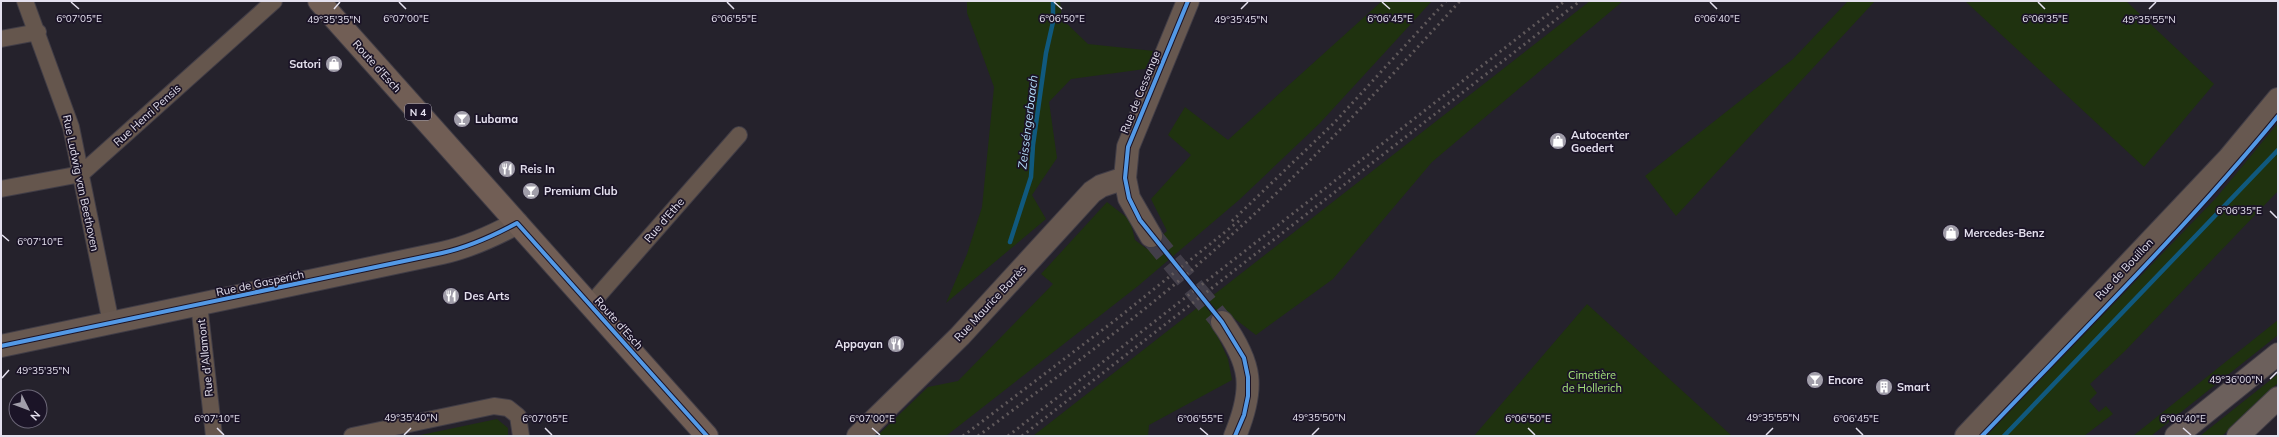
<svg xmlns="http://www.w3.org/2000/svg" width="2279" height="437" font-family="Mulish,sans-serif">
  <rect width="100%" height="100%" fill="#25222c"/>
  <!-- green -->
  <path fill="#1f320f" d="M967,1H1060L1062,19L1088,44L1154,51L1145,69L1071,79L1049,102L1057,158L1032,195L1046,219L946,303L967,254L982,207L994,87L967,13Z
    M1382,1H1432L1320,123L1239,200L1138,286L946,436H877L928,387L958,381L1053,284L1041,274L1107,202L1130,220L1135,240L1147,249L1167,231L1151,199L1191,155L1168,135L1185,107L1228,140Z
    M1590,1H1623L1432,162L1333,279L1256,335L1231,316L1214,328L1228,359L1232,380L1149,425L1148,436H1033Z
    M1848,1H1875L1676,216L1645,176L1793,59Z
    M1965,1H2126L2214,84L2144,167Z
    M2278,123V191L2125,351L2090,384L2097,393L2089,401L2099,412L2106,406L2113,414L2084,436H1986L2216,198Z
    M1587,304L1732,436H1474Z
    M2278,320V335L2151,436H2133Z
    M2278,374V383L2222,436H2200Z
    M497,419L508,428V436H416Z"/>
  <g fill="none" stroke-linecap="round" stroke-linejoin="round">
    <!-- stream -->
    <path stroke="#10597e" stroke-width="4.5" d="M1010,242L1031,177L1033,145L1046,53L1053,22V1
      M2004,436L2278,150"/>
    <!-- secondary-tunnel -->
    <path stroke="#423e49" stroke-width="22" stroke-dasharray="22 11" stroke-linecap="butt" d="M1151,236L1222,322"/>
    <!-- street casing -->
    <g stroke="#413d46" stroke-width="18">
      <path id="street" d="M25,1L71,127L111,323
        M1,39L38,32
        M1,189L81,174L274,1
        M199,304L214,436
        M590,305L739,135
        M352,436L494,406L508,408L518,416L521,436"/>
    </g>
    <!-- secondary casing -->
    <g stroke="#413d46" stroke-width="24">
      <path id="secondary" d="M1151,236L1129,198L1125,178L1128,147L1188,1
        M1222,322C1252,364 1255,388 1235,436
        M1,346L442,253C469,247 493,236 517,223
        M858,436L960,336L1092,192L1101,186L1125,178
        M1966,436L2229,158L2278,99"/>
    </g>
    <!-- primary casing -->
    <g stroke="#413d46" stroke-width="24">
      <path id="primary" d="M319,1L707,436"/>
    </g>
    <!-- highway casing -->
    <g stroke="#413d46" stroke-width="24">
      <path id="highway" d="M2176,436L2278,354
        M2238,436L2278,398"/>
    </g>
    <!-- street -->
    <use href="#street" stroke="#65564d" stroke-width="16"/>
    <!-- secondary -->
    <use href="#secondary" stroke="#675850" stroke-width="22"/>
    <!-- primary -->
    <use href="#primary" stroke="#715e55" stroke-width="22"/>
    <!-- highway -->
    <use href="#highway" stroke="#6c605c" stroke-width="22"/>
    <!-- rail -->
    <path stroke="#60595b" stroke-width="3" stroke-dasharray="2 4" stroke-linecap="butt" d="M1232,221L1334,123L1446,1
      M963,436L1118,318L1240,220
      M978,436C1063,373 1148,310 1227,239C1310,165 1385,83 1460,1
      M1008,436L1565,1
      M1022,436L1580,1"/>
    <!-- cycleway casing -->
    <g stroke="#1b1427" stroke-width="6">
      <path id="cycleway" d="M1188,1L1128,147L1125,178L1129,198L1140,220L1222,322L1244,358L1248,377V396L1244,415L1235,436
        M1,346L442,253C469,247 493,236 517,223L707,436
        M1982,436C2082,331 2186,228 2278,116"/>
    </g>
    <!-- cycleway -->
    <use href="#cycleway" stroke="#5399e6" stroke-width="4"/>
  </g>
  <!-- ticks -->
  <path fill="none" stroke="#e4e0ee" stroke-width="1.5" d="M71,2L79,9M399,2L406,9M727,2L734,9M1054,2L1062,9M1382,2L1390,9M1710,2L1717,9M2038,2L2045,9M334,9L340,2M1241,9L1248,2M2149,9L2156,2M2270,211L2277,218M2,235L9,241M2,378L9,370M2270,379L2277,372M217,428L224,435M545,428L552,435M872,428L880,435M1200,428L1208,435M1528,428L1535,435M1856,428L1863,435M2183,428L2191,435M404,435L411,428M1312,435L1319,428M1766,435L1773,428"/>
  <!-- icons -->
  <defs>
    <g id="shop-disc" transform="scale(0.9)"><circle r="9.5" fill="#a19eaa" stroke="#1b1427"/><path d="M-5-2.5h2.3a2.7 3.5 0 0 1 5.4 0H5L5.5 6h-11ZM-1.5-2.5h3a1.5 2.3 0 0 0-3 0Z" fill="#fff"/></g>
    <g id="bar-disc" transform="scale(0.9)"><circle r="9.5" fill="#a19eaa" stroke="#1b1427"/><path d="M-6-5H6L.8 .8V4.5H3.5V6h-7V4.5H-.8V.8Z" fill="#fff"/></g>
    <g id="restaurant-disc" transform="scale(0.9)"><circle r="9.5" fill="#a19eaa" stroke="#1b1427"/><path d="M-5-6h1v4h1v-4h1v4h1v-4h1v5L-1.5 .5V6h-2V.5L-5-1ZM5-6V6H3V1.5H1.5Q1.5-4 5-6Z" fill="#fff"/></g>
    <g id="building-disc" transform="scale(0.9)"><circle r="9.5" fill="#a19eaa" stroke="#1b1427"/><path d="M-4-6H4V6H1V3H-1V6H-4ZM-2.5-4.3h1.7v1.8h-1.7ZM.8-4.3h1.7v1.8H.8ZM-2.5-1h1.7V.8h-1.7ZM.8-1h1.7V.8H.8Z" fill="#fff"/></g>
  </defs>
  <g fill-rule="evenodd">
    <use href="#shop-disc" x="334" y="64"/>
    <use href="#bar-disc" x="462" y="119"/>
    <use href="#shop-disc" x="1558" y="141"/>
    <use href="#restaurant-disc" x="507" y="169"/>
    <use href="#bar-disc" x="531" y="191"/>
    <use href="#shop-disc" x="1951" y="233"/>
    <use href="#restaurant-disc" x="451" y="296"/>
    <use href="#restaurant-disc" x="896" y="344"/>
    <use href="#bar-disc" x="1815" y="380"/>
    <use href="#building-disc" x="1884" y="387"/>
  </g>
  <g text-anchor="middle" stroke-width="3.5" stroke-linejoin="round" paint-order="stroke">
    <!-- shield labels -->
    <rect fill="#1b1427" stroke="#a8a3b2" stroke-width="1" x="405" y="104" width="26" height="16" rx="3"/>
    <g font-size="10" font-weight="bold" fill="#e4e0ee">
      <text x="418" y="116">N 4</text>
    </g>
    <!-- poi labels -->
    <g font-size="11" font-weight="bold" fill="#e4e0ee" stroke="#1b1427" text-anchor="start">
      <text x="321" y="68" text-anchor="end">Satori</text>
      <text x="475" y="123">Lubama</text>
      <text x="1571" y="139">Autocenter<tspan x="1571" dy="13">Goedert</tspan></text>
      <text x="520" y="173">Reis In</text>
      <text x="544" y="195">Premium Club</text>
      <text x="1964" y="237">Mercedes-Benz</text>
      <text x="464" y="300">Des Arts</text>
      <text x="883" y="348" text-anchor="end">Appayan</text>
      <text x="1828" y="384">Encore</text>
      <text x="1897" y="391">Smart</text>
    </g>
    <!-- street labels -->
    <g font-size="11" fill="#e4e0ee" stroke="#1b1427">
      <text transform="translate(377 66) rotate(48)" y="4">Route d'Esch</text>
      <text transform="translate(1140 92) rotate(-68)" y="4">Rue de Cessange</text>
      <text transform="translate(147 115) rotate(-42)" y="4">Rue Henri Pensis</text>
      <text transform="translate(81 183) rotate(78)" y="4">Rue Ludwig van Beethoven</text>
      <text transform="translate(664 220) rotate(-49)" y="4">Rue d'Ethe</text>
      <text transform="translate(2124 269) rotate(-47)" y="4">Rue de Bouillon</text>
      <text transform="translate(260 283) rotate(-12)" y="4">Rue de Gasperich</text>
      <text transform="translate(990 303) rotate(-47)" y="4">Rue Maurice Barrès</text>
      <text transform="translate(619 323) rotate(48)" y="4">Route d'Esch</text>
      <text transform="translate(205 358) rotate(-96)" y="4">Rue d'Allamont</text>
    </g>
    <!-- park labels -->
    <g font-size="11" fill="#a4e27a" stroke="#1b1427">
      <text x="1592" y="379">Cimetière<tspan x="1592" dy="13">de Hollerich</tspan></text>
    </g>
    <!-- water labels -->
    <g font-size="12" font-style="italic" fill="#b3defa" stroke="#1b1427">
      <text transform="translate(1028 122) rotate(-83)" y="4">Zeisséngerbaach</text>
    </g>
  </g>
  <g font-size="10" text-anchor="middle" fill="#e4e0ee" stroke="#1b1427" stroke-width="3.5" stroke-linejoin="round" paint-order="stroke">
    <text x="79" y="22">6°07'05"E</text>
    <text x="406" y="22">6°07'00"E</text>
    <text x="734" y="22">6°06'55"E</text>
    <text x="1062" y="22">6°06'50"E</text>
    <text x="1390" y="22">6°06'45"E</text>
    <text x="1717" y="22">6°06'40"E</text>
    <text x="2045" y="22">6°06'35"E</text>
    <text x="334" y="23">49°35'35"N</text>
    <text x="1241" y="23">49°35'45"N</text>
    <text x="2149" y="23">49°35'55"N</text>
    <text x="2239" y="214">6°06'35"E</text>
    <text x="40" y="245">6°07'10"E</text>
    <text x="43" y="374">49°35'35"N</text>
    <text x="2236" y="383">49°36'00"N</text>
    <text x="411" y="421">49°35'40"N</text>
    <text x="1319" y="421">49°35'50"N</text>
    <text x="1773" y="421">49°35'55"N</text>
    <text x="217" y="422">6°07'10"E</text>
    <text x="545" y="422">6°07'05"E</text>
    <text x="872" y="422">6°07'00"E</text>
    <text x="1200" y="422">6°06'55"E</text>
    <text x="1528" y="422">6°06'50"E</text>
    <text x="1856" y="422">6°06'45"E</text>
    <text x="2183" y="422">6°06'40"E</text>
  </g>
  <!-- border -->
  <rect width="2279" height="437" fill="none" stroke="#e4e0ee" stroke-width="4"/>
  <!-- north arrow -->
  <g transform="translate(28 409) rotate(132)"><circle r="19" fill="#1b1427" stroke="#6b6677"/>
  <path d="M0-3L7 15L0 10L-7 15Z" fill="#a19eaa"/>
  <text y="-6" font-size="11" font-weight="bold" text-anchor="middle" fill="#e4e0ee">N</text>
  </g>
</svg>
